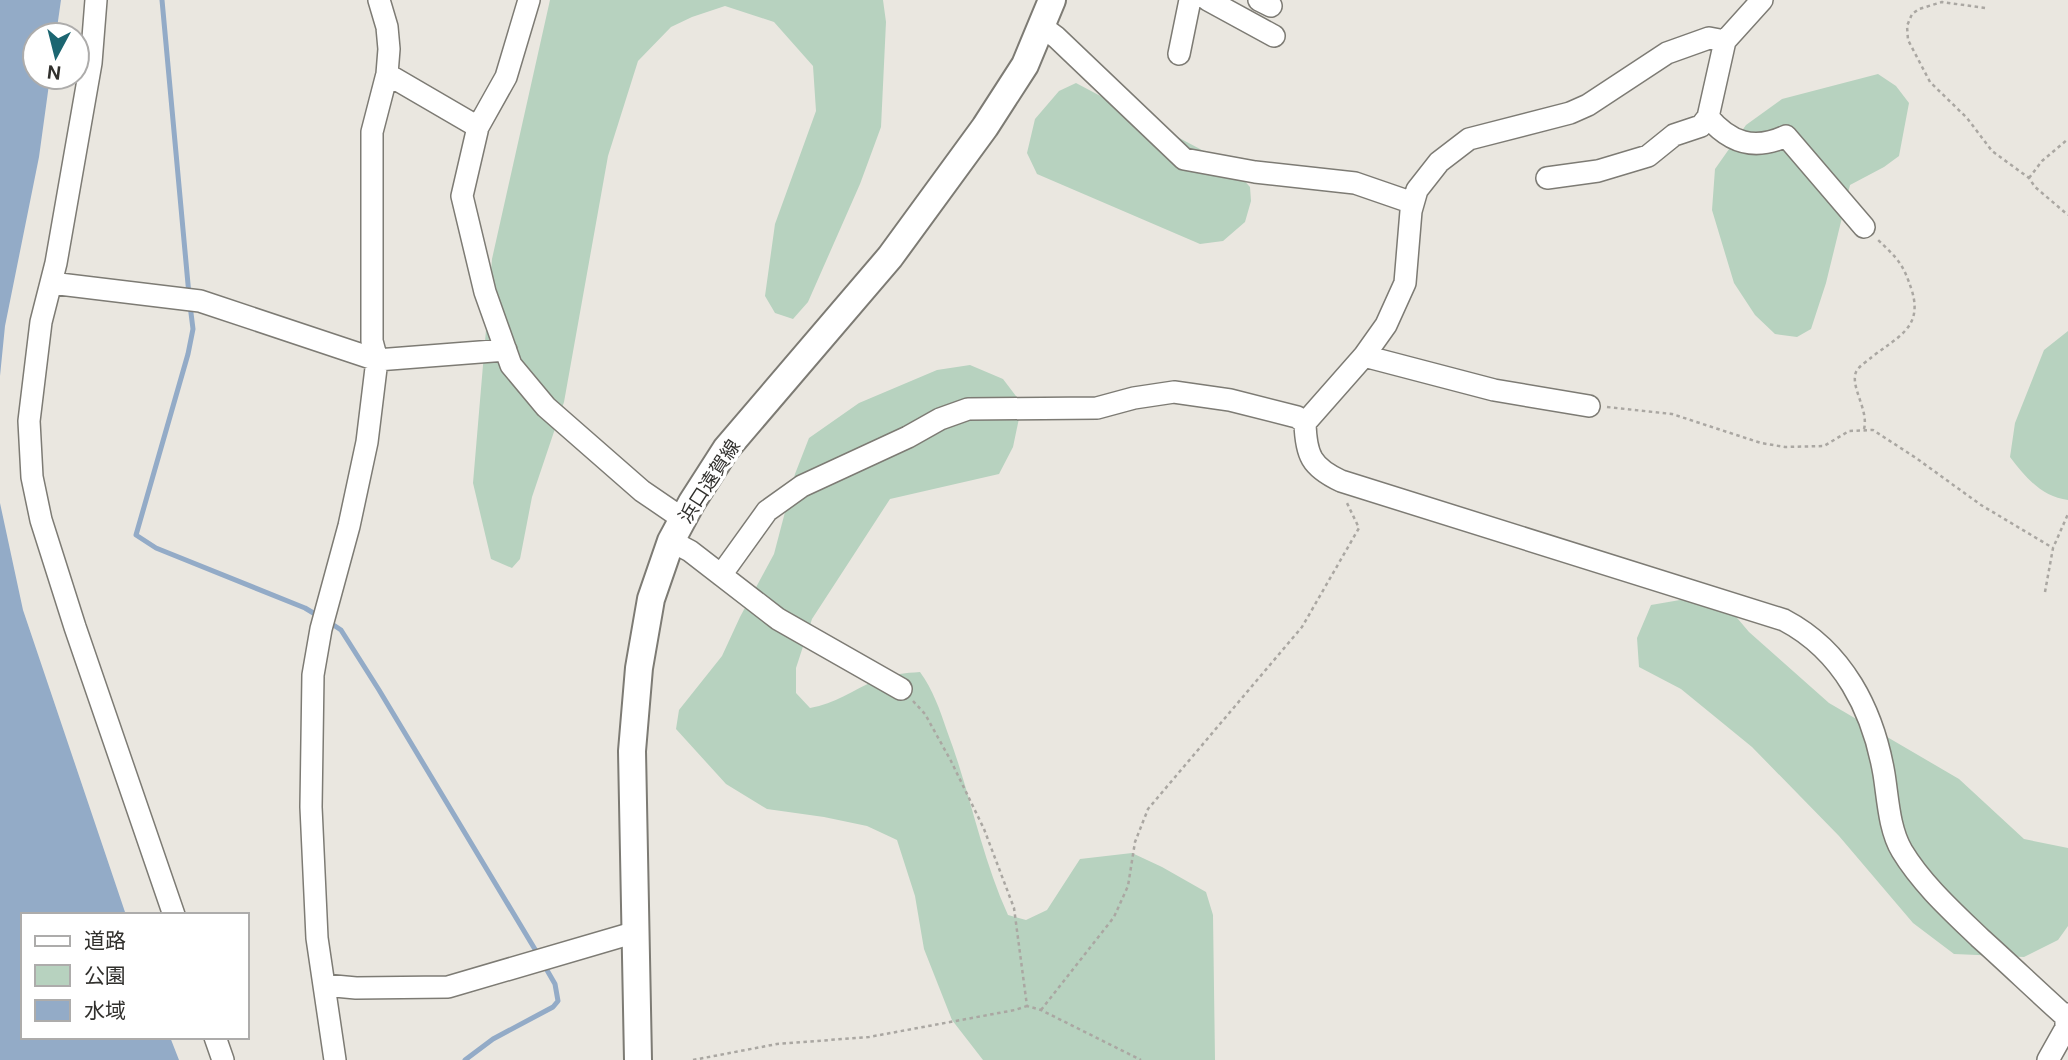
<svg xmlns="http://www.w3.org/2000/svg" width="2068" height="1060" font-family="'DM Sans','Noto Sans JP',sans-serif">
  <rect width="100%" height="100%" fill="#eae7e0"/>
  <!-- green -->
  <path fill="#b7d2bf" d="M550,0H883L886,22L881,127L860,184L808,302L793,319L775,313L765,296L775,224L816,111L813,66L774,22L725,6L692,17L671,27L638,61L608,156L564,402L532,497L520,559L512,568L491,559L473,483L492,259Z
    M1878,74L1896,86L1909,103L1899,156L1884,167L1850,185L1826,283L1811,329L1797,337L1775,334L1755,315L1734,283L1712,210L1715,169L1746,125L1782,99Z
    M1076,83L1230,165L1250,187L1251,201L1245,222L1223,241L1200,244L1037,174L1027,153L1035,119L1059,91Z
    M2068,331V500C2042,497 2025,477 2010,457L2015,423L2044,350Z
    M970,365L1003,379L1022,404L1013,447L999,474L890,499L812,619L796,668V693L810,708C835,704 853,690 876,680C891,674 905,673 920,672C933,690 940,710 947,731C970,791 981,856 1008,915L1026,920L1047,910L1080,859L1132,853L1162,867L1206,892L1213,915L1215,1060H983L952,1020L924,949L915,896L897,840L867,826L824,817L767,809L726,784L676,729L679,710L722,656L740,617L774,554L795,474L809,438L859,403L937,370Z
    M1680,600L1727,606L1749,632L1829,703L1959,779L2024,839L2068,848V926L2058,940L2024,957L1954,954L1913,923L1839,836L1752,747L1681,689L1639,667L1637,638L1651,605Z"/>
  <!-- water -->
  <path fill="#93abc7" d="M0,0H61L56,35H35V77H50L39,157L5,326L0,376Z
    M0,503L23,610L126,915H23V1037H170L179,1060H0Z"/>
  <g fill="none" stroke-linecap="round" stroke-linejoin="round">
    <!-- stream -->
    <path stroke="#93abc7" stroke-width="5" d="M162,0L189,295
      M190,305L193,329L188,354L136,535L156,548L305,608L320,617
      M329,622L341,630L379,690L539,956
      M465,1060L493,1039L553,1007L558,1001L555,984L544,965"/>
    <!-- minor casing -->
    <g stroke="#7d7b74" stroke-width="24">
      <path id="minor" d="M96,0L91,63L56,263L41,322L29,421L32,477L41,520L75,627L174,915
        M529,0L506,77L478,127L462,196L485,292L511,365L546,407L642,491L683,519
        M1208,0L1274,36
        M1259,0L1271,6
        M1762,0L1725,41L1709,38L1667,53L1588,105L1570,113L1469,139L1439,162L1417,190L1411,211L1405,283L1386,325L1364,356L1305,423C1306,455 1311,467 1341,481L1784,620C1843,651 1873,710 1884,774C1888,799 1889,829 1902,851C1922,884 1952,911 1980,938C2009,964 2037,991 2066,1017
        M1041,26L1056,37L1184,159L1255,172L1355,183L1413,203
        M1725,41L1708,117C1730,143 1754,151 1786,136L1864,227
        M1179,54L1190,0
        M387,74L478,127
        M1547,178L1598,171L1648,156L1674,135L1701,126L1708,117
        M51,283L200,301L377,360L506,350
        M1364,356L1494,390L1589,406
        M671,541L690,551L778,619L901,689
        M721,575L767,511L802,486L908,437L940,419L968,409L1097,408L1134,398L1174,392L1230,400L1297,417L1305,423
        M324,985L356,988L448,987L636,932
        M215,1037L223,1060
        M335,1060L317,938L311,807L313,675L321,629L349,526L367,442L377,360L372,341V132L387,74L389,49L387,27L379,0
        M2048,1060L2066,1028V1017L2068,1014"/>
    </g>
    <!-- major casing -->
    <g stroke="#7d7b74" stroke-width="30">
      <path id="major" d="M638,1060L632,751L639,668L651,599L671,541L692,502L726,449L890,257L985,127L1025,65L1052,0"/>
    </g>
    <!-- path -->
    <path stroke="#aaa7a2" stroke-width="2.5" stroke-dasharray="3.5 3.5" stroke-linecap="butt" d="M1985,8L1942,2L1919,9L1912,14L1907,26L1908,40L1930,82L1967,118L1992,151L2029,178L2035,187L2068,215
      M2029,178L2042,161L2068,139
      M1607,407L1672,414L1761,443L1785,447L1824,446L1849,431L1873,430L1916,458L1981,505L2053,548
      M1864,429C1869,410 1850,387 1856,372C1859,366 1867,361 1872,357C1897,337 1923,328 1912,291C1903,263 1898,259 1877,239
      M2045,592L2053,548L2068,514
      M913,701L925,714L951,761L984,829L1014,908L1027,1006L1041,1010L1141,1060
      M1041,1010L1114,917L1128,886L1135,842L1148,809L1302,627L1359,528L1346,501
      M693,1060L777,1044L869,1037L1015,1010L1027,1006"/>
    <!-- minor -->
    <use href="#minor" stroke="#fff" stroke-width="21"/>
    <!-- major -->
    <use href="#major" stroke="#fff" stroke-width="26"/>
  </g>
  <g text-anchor="middle" stroke-width="7" stroke-linejoin="round" paint-order="stroke">
    <!-- street labels -->
    <g font-size="19" fill="#31302d" stroke="#fff">
      <text transform="translate(709 481) rotate(-57)" y="7">浜口遠賀線</text>
    </g>
  </g>
  <!-- legend -->
  <rect x="21" y="913" width="228" height="126" fill="#ffffff" stroke="#adacab" stroke-width="2"/>
  <rect x="35" y="936" width="35" height="10" fill="#ffffff" stroke="#adacab" stroke-width="2"/>
  <text x="84" y="948" font-size="21" fill="#31302d">道路</text>
  <rect x="35" y="965" width="35" height="21" fill="#b7d2bf" stroke="#adacab" stroke-width="2"/>
  <text x="84" y="983" font-size="21" fill="#31302d">公園</text>
  <rect x="35" y="1000" width="35" height="21" fill="#93abc7" stroke="#adacab" stroke-width="2"/>
  <text x="84" y="1018" font-size="21" fill="#31302d">水域</text>
  <!-- north arrow -->
  <g transform="translate(56 56) rotate(187)"><circle r="33" fill="#ffffff" stroke="#adacab" stroke-width="2"/>
  <path d="M0-5L12 26L0 18L-12 26Z" fill="#1c6671"/>
  <text y="-10" font-size="19" font-weight="bold" text-anchor="middle" fill="#31302d">N</text>
  </g>
</svg>
